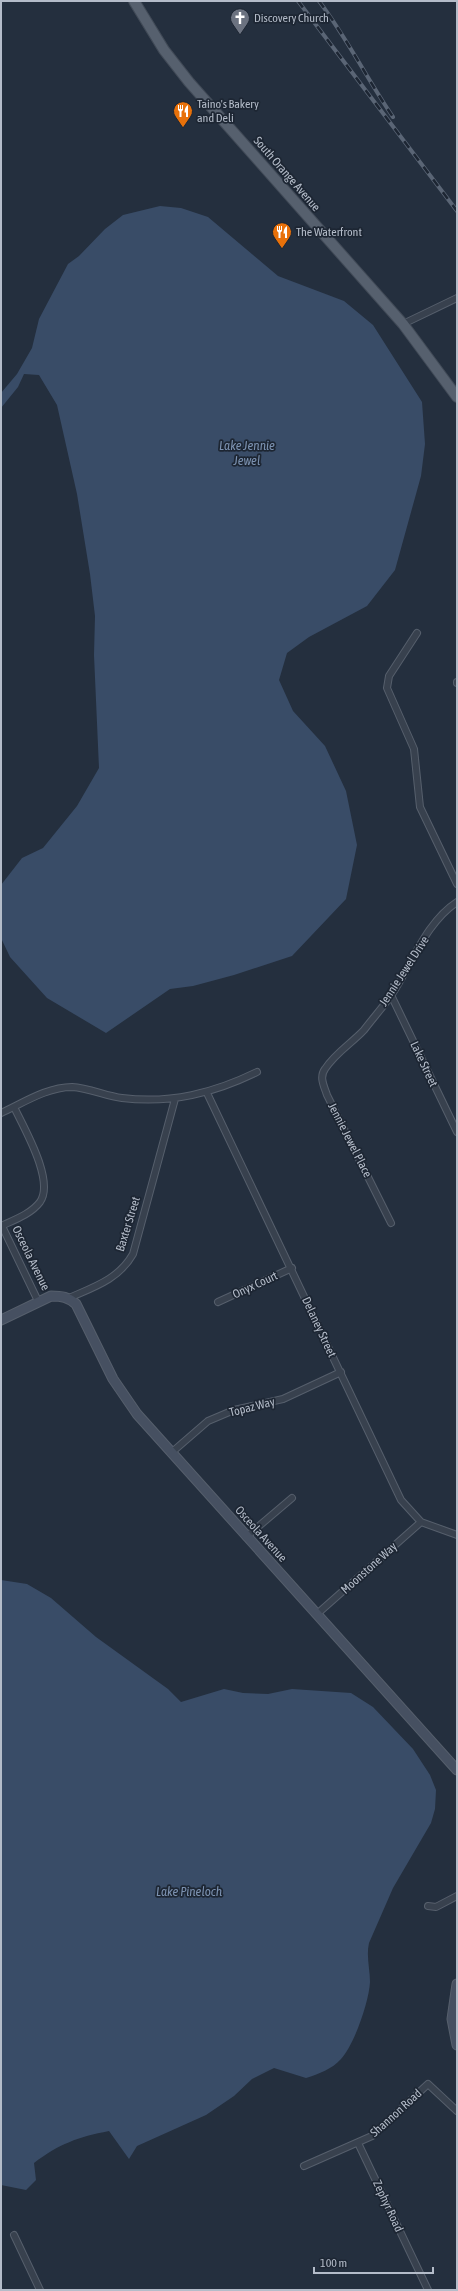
<svg xmlns="http://www.w3.org/2000/svg" width="458" height="2291" font-family="'Asap Condensed',sans-serif">
  <rect width="100%" height="100%" fill="#242f3e"/>
  <!-- water -->
  <path fill="#394c67" d="M160,206L181,208L208,217L278,276L344,301L373,325L422,402L425,444L421,476L395,570L367,606L309,637L287,653L279,680L293,711L325,746L346,791L357,845L346,899L292,956L234,975L193,986L170,989L106,1033L47,998L10,957L1,938V885L22,858L43,848L77,806L99,768L94,655L95,616L90,574L77,494L57,405L39,375L24,374L18,387L1,408V393L17,374L32,348L39,319L68,264L79,256L105,229L123,215Z
    M1,1580L27,1584L51,1598L96,1637L168,1689L181,1702L224,1689L243,1693L268,1694L292,1689L351,1693L373,1707L413,1749L430,1775L436,1790L435,1809L431,1823L393,1888L369,1943C366,1956 370,1969 370,1982C369,2002 354,2045 341,2059C332,2069 319,2074 306,2078L274,2068L252,2079L234,2096L206,2115L137,2146L129,2159L109,2131C78,2137 59,2144 34,2163L36,2180L26,2190L1,2185Z"/>
  <g fill="none" stroke-linecap="round" stroke-linejoin="round">
    <!-- street casing -->
    <g stroke="#565f6c" stroke-width="8">
      <path id="street" d="M403,324L457,298
        M417,633L389,676L387,688L414,749L420,807L457,884
        M457,682V683
        M391,995L457,1132
        M207,1093L401,1500L421,1522L457,1535
        M1,1113C23,1103 47,1087 72,1087C89,1088 106,1096 122,1098C171,1104 214,1093 257,1072
        M391,1223L327,1095C324,1086 319,1077 325,1069C335,1053 352,1043 364,1030C373,1018 384,1006 392,994C412,964 426,922 457,902
        M1,1226C14,1220 31,1214 40,1202C55,1181 24,1128 14,1107
        M2,1226L38,1301
        M69,1298C94,1287 119,1279 133,1254L175,1099
        M218,1302L292,1268
        M171,1453L208,1421L234,1410L283,1399L341,1372
        M246,1537L292,1498
        M317,1614L421,1522
        M428,1906L436,1907L457,1896
        M358,2143L428,2290
        M304,2166L372,2136L428,2084L457,2111
        M14,2235L40,2290"/>
    </g>
    <!-- secondary casing -->
    <g stroke="#565f6c" stroke-width="11">
      <path id="secondary" d="M1,1320L51,1296C62,1296 68,1297 76,1304L113,1379L137,1414L457,1770
        M457,1984L452,2019L457,2045"/>
    </g>
    <!-- primary casing -->
    <g stroke="#414a57" stroke-width="12">
      <path id="primary" d="M134,1L164,50L189,82L403,324L457,397"/>
    </g>
    <!-- street -->
    <use href="#street" stroke="#38414e" stroke-width="6"/>
    <!-- secondary -->
    <use href="#secondary" stroke="#465061" stroke-width="9"/>
    <!-- primary -->
    <use href="#primary" stroke="#56606e" stroke-width="10"/>
    <!-- rail casing -->
    <g stroke="#5a6575" stroke-width="4">
      <path id="rail" d="M298,1L457,211
        M319,1C347,38 367,79 393,117"/>
    </g>
    <!-- rail -->
    <use href="#rail" stroke="#1d2633" stroke-width="2.5" stroke-dasharray="8" stroke-linecap="butt"/>
  </g>
  <!-- icons -->
  <defs>
    <g id="church-pin" transform="scale(1)"><path d="M0 17L-7.5 6A9.5 9.5 0 1 1 7.5 6Z" fill="#6b7280" stroke="#1d2633"/><path d="M-1.2-6h2.4v3.5h3.3v2.4h-3.3V6h-2.4V-.1h-3.3v-2.4h3.3Z" fill="#fff"/></g>
    <g id="restaurant-pin" transform="scale(1)"><path d="M0 17L-7.5 6A9.5 9.5 0 1 1 7.5 6Z" fill="#e8710a" stroke="#1d2633"/><path d="M-5-6h1v4h1v-4h1v4h1v-4h1v5L-1.5 .5V6h-2V.5L-5-1ZM5-6V6H3V1.5H1.5Q1.5-4 5-6Z" fill="#fff"/></g>
  </defs>
  <g fill-rule="evenodd">
    <use href="#church-pin" x="240" y="18"/>
    <use href="#restaurant-pin" x="183" y="111"/>
    <use href="#restaurant-pin" x="282" y="232"/>
  </g>
  <g text-anchor="middle" stroke-width="3.5" stroke-linejoin="round" paint-order="stroke">
    <!-- poi labels -->
    <g font-size="12" fill="#b4bcc9" stroke="#1d2633" text-anchor="start">
      <text x="254" y="22">Discovery Church</text>
      <text x="197" y="108">Taino's Bakery<tspan x="197" dy="14">and Deli</tspan></text>
      <text x="296" y="236">The Waterfront</text>
    </g>
    <!-- street labels -->
    <g font-size="12" fill="#b4bcc9" stroke="#1d2633">
      <text transform="translate(287 174) rotate(49)" y="4">South Orange Avenue</text>
      <text transform="translate(404 971) rotate(-57)" y="4">Jennie Jewel Drive</text>
      <text transform="translate(424 1064) rotate(65)" y="4">Lake Street</text>
      <text transform="translate(350 1140) rotate(63)" y="4">Jennie Jewel Place</text>
      <text transform="translate(128 1224) rotate(-73)" y="4">Baxter Street</text>
      <text transform="translate(31 1258) rotate(64)" y="4">Osceola Avenue</text>
      <text transform="translate(255 1285) rotate(-25)" y="4">Onyx Court</text>
      <text transform="translate(319 1327) rotate(65)" y="4">Delaney Street</text>
      <text transform="translate(252 1407) rotate(-14)" y="4">Topaz Way</text>
      <text transform="translate(261 1534) rotate(48)" y="4">Osceola Avenue</text>
      <text transform="translate(369 1568) rotate(-42)" y="4">Moonstone Way</text>
      <text transform="translate(396 2113) rotate(-42)" y="4">Shannon Road</text>
      <text transform="translate(388 2206) rotate(65)" y="4">Zephyr Road</text>
    </g>
    <!-- water labels -->
    <g font-size="13" font-style="italic" fill="#7c92b1" stroke="#1d2633">
      <text x="247" y="450">Lake Jennie<tspan x="247" dy="15">Jewel</tspan></text>
      <text x="189" y="1896">Lake Pineloch</text>
    </g>
  </g>
  <!-- border -->
  <rect width="458" height="2291" fill="none" stroke="#b4bcc9" stroke-width="4"/>
  <!-- scale -->
  <path d="M314 2267v6h119v-6" fill="none" stroke="#b4bcc9" stroke-width="2"/>
  <text x="320" y="2267" font-size="12" fill="#b4bcc9" stroke="#1d2633" stroke-width="3" paint-order="stroke">100 m</text>
</svg>
